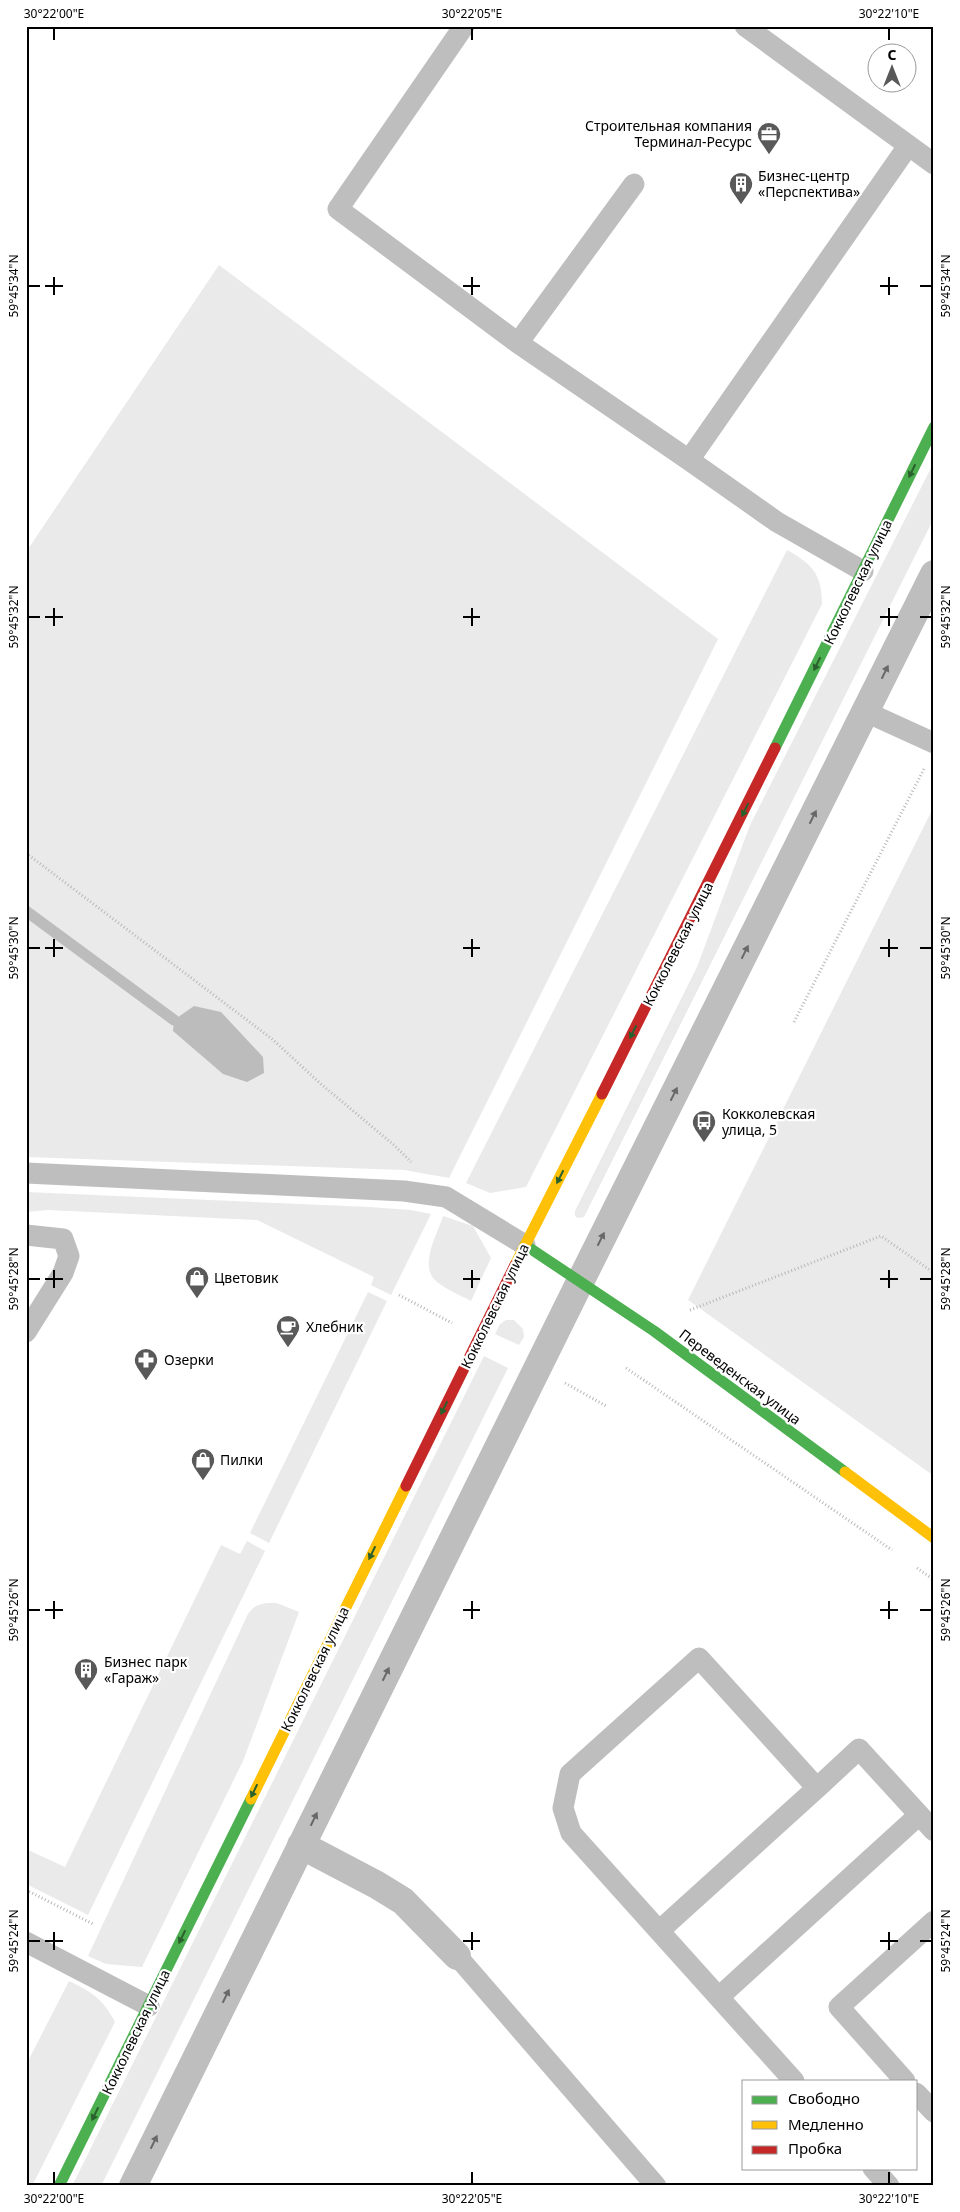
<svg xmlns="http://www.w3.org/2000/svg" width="960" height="2212" font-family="'Noto Sans',sans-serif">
  <rect width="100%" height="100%" fill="#fff"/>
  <!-- green -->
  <path fill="#eaeaea" d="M219,265L718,639L449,1178L404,1170L26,1157V552Z
    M934,462V518L584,1217L578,1218L575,1216V1211L697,967L750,825Z
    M787,550C812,564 822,574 822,604L526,1187L490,1193L466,1183Z
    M934,806V1476L688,1300Z
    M26,1192L369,1207L411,1210L431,1214L391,1295L371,1285L374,1277L257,1220L48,1210L26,1212Z
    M443,1216L473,1226L491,1258L471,1301C460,1295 447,1290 437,1282C418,1267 437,1235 443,1216Z
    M368,1292L387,1301L269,1543L250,1533Z
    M506,1320H514L523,1329L524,1337L519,1345L495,1334L500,1324Z
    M484,1356L508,1368L101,2186H72Z
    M247,1541L265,1551L88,1915L26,1884V1849L65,1867L221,1545L240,1554Z
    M268,1603H277L299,1612L243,1761L142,1967L106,1964L88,1956L247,1616C252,1607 257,1604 268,1603Z
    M69,1981C92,1992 103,1999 115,2022L32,2186H26V2065Z"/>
  <!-- water -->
  <path fill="#bcbcbc" d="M194,1006L221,1012L263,1057L264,1073L247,1082L223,1074L173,1031L174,1020Z"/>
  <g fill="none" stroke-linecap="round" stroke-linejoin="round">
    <!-- stream -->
    <path stroke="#bcbcbc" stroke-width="11" d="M26,911L174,1020"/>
    <!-- path -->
    <path stroke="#b8b8b8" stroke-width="3" stroke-dasharray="1 2.5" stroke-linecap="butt" d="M26,853L272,1039L322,1085L394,1145L411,1162
      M794,1022L924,769
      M399,1295L452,1323
      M690,1310L881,1236L934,1273
      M626,1368L892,1550
      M565,1383L606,1406
      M917,1568L934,1580
      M26,1890L93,1924"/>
    <!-- lane -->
    <path stroke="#bebebe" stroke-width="21" d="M464,26L338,209L518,343L689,460L777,522L863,571
      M745,26L934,164
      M518,343L634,184
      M689,460L908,146
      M866,712L934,743
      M26,1173L404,1191L446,1197L525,1245
      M26,1235L63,1239L69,1256L63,1273L26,1332
      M817,1788L859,1749L934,1831
      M659,1931L817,1788L699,1658L570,1774L563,1808L571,1833L794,2081
      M26,1942L149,2006
      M457,1956L656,2186
      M719,1997L919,1815
      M905,2081L839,2007L934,1921
      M916,2093L934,2112
      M873,2168L889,2186"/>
    <!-- street -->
    <path stroke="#bebebe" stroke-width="28" d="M301,1845L377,1885L403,1901L457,1956
      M133,2186L580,1282L934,574"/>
    <!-- fast -->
    <path stroke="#4caf50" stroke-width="11" d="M775,748L934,427
      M525,1245L654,1331L845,1472
      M59,2186L251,1799"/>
    <!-- slow -->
    <path stroke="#ffc107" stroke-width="11" d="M515,1265L602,1094
      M845,1472L934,1538
      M251,1799L406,1486"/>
    <!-- jam -->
    <path stroke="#c62828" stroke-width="11" d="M602,1094L775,748
      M406,1486L515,1265"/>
  </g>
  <!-- one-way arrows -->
  <defs><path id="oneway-solid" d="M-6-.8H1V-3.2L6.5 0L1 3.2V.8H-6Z" transform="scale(1.25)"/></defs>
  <g fill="#2a602c">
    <use href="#oneway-solid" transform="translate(912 471) rotate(116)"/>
    <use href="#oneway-solid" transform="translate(817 664) rotate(116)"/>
    <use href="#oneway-solid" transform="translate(745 810) rotate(116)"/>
    <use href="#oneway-solid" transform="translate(633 1032) rotate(117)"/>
    <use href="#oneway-solid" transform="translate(560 1177) rotate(117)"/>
    <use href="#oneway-solid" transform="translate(444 1408) rotate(116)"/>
    <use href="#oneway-solid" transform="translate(372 1553) rotate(116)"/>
    <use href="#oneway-solid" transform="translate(254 1791) rotate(116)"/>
    <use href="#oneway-solid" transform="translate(182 1937) rotate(116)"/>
    <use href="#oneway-solid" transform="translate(95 2114) rotate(116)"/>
  </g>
  <g fill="#686868">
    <use href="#oneway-solid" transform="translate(885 672) rotate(-64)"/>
    <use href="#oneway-solid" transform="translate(813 817) rotate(-63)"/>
    <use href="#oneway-solid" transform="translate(745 952) rotate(-63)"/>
    <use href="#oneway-solid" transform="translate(674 1094) rotate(-63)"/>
    <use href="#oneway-solid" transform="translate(601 1239) rotate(-63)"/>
    <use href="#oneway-solid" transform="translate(386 1674) rotate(-64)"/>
    <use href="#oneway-solid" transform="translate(314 1819) rotate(-64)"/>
    <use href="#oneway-solid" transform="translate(226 1996) rotate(-64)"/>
    <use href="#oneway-solid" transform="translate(154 2142) rotate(-64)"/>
  </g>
  <!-- ticks -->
  <path fill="none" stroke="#000" stroke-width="2" d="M54,28V40M472,28V40M889,28V40M54,277V295M472,277V295M889,277V295M28,286H40M45,286H63M463,286H480M880,286H898M920,286H932M54,608V626M472,608V626M889,608V626M28,617H40M45,617H63M463,617H480M880,617H898M920,617H932M54,939V957M472,939V957M889,939V957M28,948H40M45,948H63M463,948H480M880,948H898M920,948H932M54,1270V1288M472,1270V1288M889,1270V1288M28,1279H40M45,1279H63M463,1279H480M880,1279H898M920,1279H932M54,1601V1619M472,1601V1619M889,1601V1619M28,1610H40M45,1610H63M463,1610H480M880,1610H898M920,1610H932M54,1932V1950M472,1932V1950M889,1932V1950M28,1941H40M45,1941H63M463,1941H480M880,1941H898M920,1941H932M54,2172V2184M472,2172V2184M889,2172V2184"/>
  <!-- icons -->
  <defs>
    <g id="office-pin" transform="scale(1.25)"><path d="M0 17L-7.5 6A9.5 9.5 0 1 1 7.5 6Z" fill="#595959" stroke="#fff"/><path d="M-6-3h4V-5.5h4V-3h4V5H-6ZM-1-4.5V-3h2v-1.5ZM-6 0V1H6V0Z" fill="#fff"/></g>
    <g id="building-pin" transform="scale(1.25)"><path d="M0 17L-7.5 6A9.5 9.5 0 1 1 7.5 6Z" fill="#595959" stroke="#fff"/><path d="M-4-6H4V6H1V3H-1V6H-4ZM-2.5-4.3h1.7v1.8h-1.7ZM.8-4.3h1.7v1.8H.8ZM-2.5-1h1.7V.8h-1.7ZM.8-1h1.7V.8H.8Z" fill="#fff"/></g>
    <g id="bus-pin" transform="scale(1.25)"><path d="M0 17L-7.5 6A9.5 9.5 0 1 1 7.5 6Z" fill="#595959" stroke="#fff"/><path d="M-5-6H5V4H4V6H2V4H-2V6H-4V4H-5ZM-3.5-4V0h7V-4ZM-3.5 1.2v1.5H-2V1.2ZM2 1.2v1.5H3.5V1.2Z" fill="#fff"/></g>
    <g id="shop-pin" transform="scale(1.25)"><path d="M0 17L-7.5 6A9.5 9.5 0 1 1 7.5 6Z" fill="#595959" stroke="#fff"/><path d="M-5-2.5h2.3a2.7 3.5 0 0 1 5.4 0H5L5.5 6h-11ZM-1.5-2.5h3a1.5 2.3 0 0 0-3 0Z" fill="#fff"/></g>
    <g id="cafe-pin" transform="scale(1.25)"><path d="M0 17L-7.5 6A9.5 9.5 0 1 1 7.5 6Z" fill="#595959" stroke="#fff"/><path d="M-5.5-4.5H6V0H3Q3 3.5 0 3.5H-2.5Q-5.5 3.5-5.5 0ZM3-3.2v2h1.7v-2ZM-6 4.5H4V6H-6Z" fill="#fff"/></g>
    <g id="pharmacy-pin" transform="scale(1.25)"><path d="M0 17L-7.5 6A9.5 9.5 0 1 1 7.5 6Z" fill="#595959" stroke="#fff"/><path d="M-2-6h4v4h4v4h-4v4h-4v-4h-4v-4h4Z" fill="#fff"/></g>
  </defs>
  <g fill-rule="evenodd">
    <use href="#office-pin" x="769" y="134"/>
    <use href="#building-pin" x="741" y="184"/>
    <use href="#bus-pin" x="704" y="1122"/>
    <use href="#shop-pin" x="197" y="1278"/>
    <use href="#cafe-pin" x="288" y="1327"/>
    <use href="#pharmacy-pin" x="146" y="1360"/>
    <use href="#shop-pin" x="203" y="1460"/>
    <use href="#building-pin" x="86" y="1670"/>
  </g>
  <g text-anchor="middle" stroke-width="4.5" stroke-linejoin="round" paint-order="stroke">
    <!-- poi labels -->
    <g font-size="14" fill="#000" stroke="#fff" text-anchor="start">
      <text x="752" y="131" text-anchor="end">Строительная компания<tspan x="752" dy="16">Терминал-Ресурс</tspan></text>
      <text x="758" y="181">Бизнес-центр<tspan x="758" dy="16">«Перспектива»</tspan></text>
      <text x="722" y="1119">Кокколевская<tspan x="722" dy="16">улица, 5</tspan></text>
      <text x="214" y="1283">Цветовик</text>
      <text x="306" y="1332">Хлебник</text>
      <text x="164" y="1365">Озерки</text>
      <text x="220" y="1465">Пилки</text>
      <text x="104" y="1667">Бизнес парк<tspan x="104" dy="16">«Гараж»</tspan></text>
    </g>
    <!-- street labels -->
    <g font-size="14" fill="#000" stroke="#fff">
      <text transform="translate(858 582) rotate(-64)" y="5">Кокколевская улица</text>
      <text transform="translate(678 944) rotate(-63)" y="5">Кокколевская улица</text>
      <text transform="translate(495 1306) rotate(-64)" y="5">Кокколевская улица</text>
      <text transform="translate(740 1377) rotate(37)" y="5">Переведенская улица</text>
      <text transform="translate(315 1669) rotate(-64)" y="5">Кокколевская улица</text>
      <text transform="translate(136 2032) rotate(-64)" y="5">Кокколевская улица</text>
    </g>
  </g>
  <!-- border -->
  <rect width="960" height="2212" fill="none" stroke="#ffffff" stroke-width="55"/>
  <!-- legend -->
  <rect x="742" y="2080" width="175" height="90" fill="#ffffff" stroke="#999999"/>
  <rect x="752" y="2096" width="25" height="8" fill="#4caf50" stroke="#999999"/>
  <text x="788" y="2104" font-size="15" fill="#000000">Свободно</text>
  <rect x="752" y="2121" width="25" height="8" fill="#ffc107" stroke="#999999"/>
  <text x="788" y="2130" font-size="15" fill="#000000">Медленно</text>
  <rect x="752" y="2146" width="25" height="8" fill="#c62828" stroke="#999999"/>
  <text x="788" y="2154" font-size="15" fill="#000000">Пробка</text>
  <!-- north arrow -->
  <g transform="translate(892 68)"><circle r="24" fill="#ffffff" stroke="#999999"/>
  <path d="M0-4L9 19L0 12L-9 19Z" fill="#595959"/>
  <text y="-8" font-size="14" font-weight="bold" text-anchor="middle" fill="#000000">С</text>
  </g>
  <rect x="28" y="28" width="904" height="2156" fill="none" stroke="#000" stroke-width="2"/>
  <g font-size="12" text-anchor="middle" fill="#000">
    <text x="54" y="18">30°22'00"E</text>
    <text x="472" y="18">30°22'05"E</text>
    <text x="889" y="18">30°22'10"E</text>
    <text transform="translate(14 286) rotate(-90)" y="4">59°45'34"N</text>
    <text transform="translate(946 286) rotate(-90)" y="4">59°45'34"N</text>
    <text transform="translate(14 617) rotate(-90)" y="4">59°45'32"N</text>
    <text transform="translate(946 617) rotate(-90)" y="4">59°45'32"N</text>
    <text transform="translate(14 948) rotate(-90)" y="4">59°45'30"N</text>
    <text transform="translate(946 948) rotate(-90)" y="4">59°45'30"N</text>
    <text transform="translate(14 1279) rotate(-90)" y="4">59°45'28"N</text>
    <text transform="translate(946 1279) rotate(-90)" y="4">59°45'28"N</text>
    <text transform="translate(14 1610) rotate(-90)" y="4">59°45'26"N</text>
    <text transform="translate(946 1610) rotate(-90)" y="4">59°45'26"N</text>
    <text transform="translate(14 1941) rotate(-90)" y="4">59°45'24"N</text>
    <text transform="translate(946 1941) rotate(-90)" y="4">59°45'24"N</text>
    <text x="54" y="2203">30°22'00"E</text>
    <text x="472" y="2203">30°22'05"E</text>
    <text x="889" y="2203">30°22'10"E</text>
  </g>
</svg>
